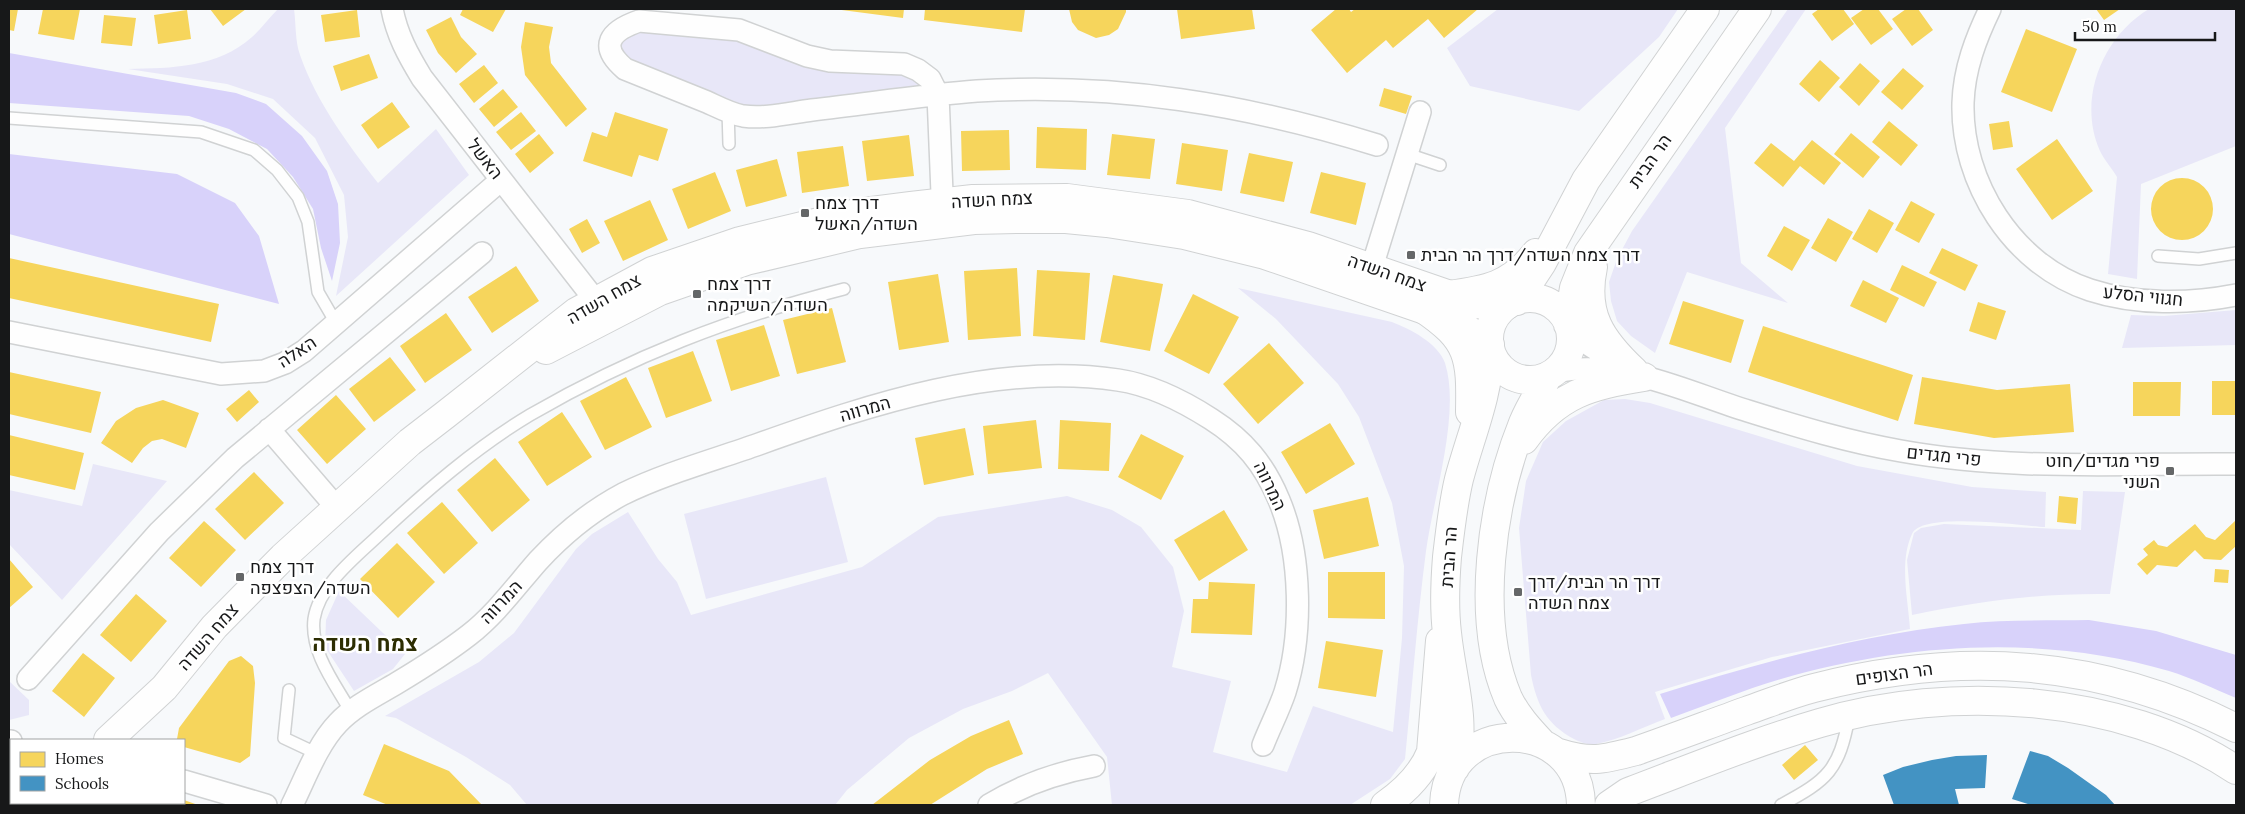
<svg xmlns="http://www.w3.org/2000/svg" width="2245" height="814" font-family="Lora,Heebo,serif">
  <rect width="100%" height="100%" fill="#f7f9fb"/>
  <!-- green -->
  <path fill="#e8e7f8" d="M278,9H294C296,23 295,41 300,55C317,103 347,143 378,183L436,129L469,175L336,296L348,237L344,195L315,138L273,99L227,84L128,69C172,68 217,68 252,37C261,29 269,18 278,9Z
    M1498,9H1678L1659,37L1579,111L1470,86L1447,48Z
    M1788,9H1806L1725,128L1741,263L1788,303L1687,272L1655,353L1631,336L1617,321L1611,301L1609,282L1617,259L1632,231Z
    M2149,9H2236V146L2141,184L2137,279L2108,274L2117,177C2112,168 2104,160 2100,151C2077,100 2102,37 2149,9Z
    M640,31L737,39L901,73L922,85L762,108L743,107L629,60L621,53L620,41Z
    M1238,288L1392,322C1410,329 1438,343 1445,363C1461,413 1433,499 1426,551C1417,620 1412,690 1405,759L1390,779L1350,805H1112L1107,757L1048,673L1012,691L963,709L909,738L847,790L835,805H527L510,785L466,757L396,718L385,716L479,662L514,633L576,549L592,534L628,512L658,559L677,582L691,615L862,567L938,517L1067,496L1112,510L1141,527L1173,567L1184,611L1172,667L1231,681L1213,752L1287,772L1313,706L1393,732L1402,638L1404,566L1392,503L1359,417L1338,384L1276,319Z
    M2236,310V345L2122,348L2131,315L2164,316Z
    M1625,399L1650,403L1857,466L1972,487L2046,492L2045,527C2022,526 1922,511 1912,534C1899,562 1908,599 1910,629L1772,657L1655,692L1665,719C1643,727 1619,740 1596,744C1590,746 1580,742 1574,739C1546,724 1537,705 1531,675L1519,528L1526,481L1543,442L1566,421L1604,400Z
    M93,464L167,481L62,600L9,544V490L82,506Z
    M826,477L848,562L706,599L684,514Z
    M2083,491L2125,492L2110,594C2040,593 1981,601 1912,615L1907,560L1914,533L1921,528L1944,524L2081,530Z
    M339,591L405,654L393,669L354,691L325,647L326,620Z
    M9,681L29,700V715L9,720Z"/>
  <!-- forest -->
  <path fill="#d8d2fa" d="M9,53L236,93L266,104L302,136L327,171L338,204L340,243L332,281L321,248L313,209L293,177L267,149L229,129L189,116L9,103Z
    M9,154L177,174L235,203L259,236L279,304L9,234Z
    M2089,620L2156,631L2236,655V698C2214,689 2192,678 2169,671C2044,634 1906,643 1781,679C1744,690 1707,705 1671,718L1660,694C1759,663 1860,635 1964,624C2005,619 2048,621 2089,620Z"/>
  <!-- homes -->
  <path fill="#f6d55c" d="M9,9H18L14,31L9,30Z
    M43,9H80L74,40L38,34Z
    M210,9H246L223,26Z
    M463,9H506L493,32L460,15Z
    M834,9H904L903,18Z
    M925,9H1025L1022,32L924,20Z
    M1069,9H1126V12L1118,29L1109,35L1096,38L1078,30L1072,22Z
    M1177,9H1252L1255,29L1181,39Z
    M1336,9H1349L1351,12L1355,9H1478L1444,38L1428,19L1393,48L1386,40L1347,73L1311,30Z
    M1819,9H1843L1854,24L1832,41L1812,14Z
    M1864,9H1878L1893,29L1871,45L1851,18Z
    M1906,9H1918L1933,30L1912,46L1892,19Z
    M2096,9H2120L2104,20Z
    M187,10L191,39L158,44L154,15Z
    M357,10L360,37L325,42L321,15Z
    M104,15L136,18L132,46L101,43Z
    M451,17L461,37L477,54L456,73L438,53L426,30Z
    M525,22L553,27L549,47L551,63L587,109L566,127L525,75L521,47Z
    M2026,29L2077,49L2052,112L2001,92Z
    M369,54L378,78L341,91L333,66Z
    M1820,60L1840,78L1819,102L1799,84Z
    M1860,63L1880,81L1859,106L1839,87Z
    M484,65L498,83L474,103L459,84Z
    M1903,68L1924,86L1902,110L1881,92Z
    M1384,88L1412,96L1406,114L1379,106Z
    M503,89L518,107L494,127L479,109Z
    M392,102L410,127L378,149L361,125Z
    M521,112L536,131L511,150L496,132Z
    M615,112L668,129L658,161L639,155L632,177L583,161L592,132L607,137Z
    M1889,121L1918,145L1901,166L1872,142Z
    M2009,121L2013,147L1993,150L1989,124Z
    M1037,127L1087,129L1086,170L1036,168Z
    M1009,130L1010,170L962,171L961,131Z
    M1851,133L1880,157L1863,178L1834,154Z
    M539,134L554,153L530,173L515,154Z
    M1112,134L1155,139L1150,179L1107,175Z
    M909,135L914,176L867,181L862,141Z
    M2057,139L2093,191L2052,220L2016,169Z
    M1812,140L1841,163L1824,185L1800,166L1783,187L1754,163L1771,143L1794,161Z
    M1182,143L1228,150L1222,191L1176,184Z
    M843,146L849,186L802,193L797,152Z
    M1249,153L1293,162L1284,202L1240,193Z
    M777,159L787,196L746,207L736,170Z
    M715,172L731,211L688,229L672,189Z
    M1321,172L1366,183L1356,225L1310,213Z
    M2151 209a31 31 0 1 1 62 0a31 31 0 1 1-62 0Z
    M650,200L668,240L623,261L604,221Z
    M1911,201L1935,214L1919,243L1895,230Z
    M1869,209L1894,223L1877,253L1852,239Z
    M1828,218L1853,232L1836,262L1811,248Z
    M587,219L600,243L582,253L569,229Z
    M1784,226L1810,240L1792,271L1767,256Z
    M1942,248L1978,265L1965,291L1929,273Z
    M9,258L219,304L211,342L9,298Z
    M1902,265L1937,282L1924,307L1890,290Z
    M516,266L539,301L492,333L468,297Z
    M1017,268L1021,336L968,340L964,271Z
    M1037,270L1090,273L1085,340L1033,336Z
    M938,274L949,342L899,350L888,282Z
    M1113,275L1163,284L1150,351L1100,342Z
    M1863,280L1899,298L1886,323L1850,306Z
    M1193,294L1239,317L1209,374L1164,351Z
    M1683,301L1744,320L1731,363L1669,344Z
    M1978,302L2006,311L1996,340L1969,331Z
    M832,308L846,362L797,374L783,320Z
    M446,313L472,350L425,383L400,346Z
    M764,325L780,376L731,391L716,340Z
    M1763,326L1913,375L1898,421L1748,372Z
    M1269,343L1304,383L1258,424L1223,384Z
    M693,351L712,401L666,418L648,368Z
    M390,357L416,390L374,422L349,389Z
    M9,372L101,392L91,433L9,414Z
    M626,377L652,427L605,450L580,401Z
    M1922,377L1997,390L2070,384L2074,432L1994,438L1914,424Z
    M2212,381H2236V415H2212Z
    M2133,382H2181L2180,416H2133Z
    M249,390L259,402L237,422L226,409Z
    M336,395L366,429L327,464L297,430Z
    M163,400L199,413L186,448L162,439L152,441L143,448L132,463L101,443L116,421L136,408Z
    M562,412L592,457L547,486L518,442Z
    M1036,420L1042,468L988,474L983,426Z
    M1060,420L1111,423L1109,471L1058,469Z
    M1330,423L1355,464L1306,494L1281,452Z
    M965,428L974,475L924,485L915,438Z
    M1141,434L1184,456L1161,500L1118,477Z
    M9,435L84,453L75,490L9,475Z
    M495,458L530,500L492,532L457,490Z
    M254,472L284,503L245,540L215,509Z
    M2059,496L2078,498L2076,524L2057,522Z
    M1368,497L1379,546L1324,559L1313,510Z
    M442,502L478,543L444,574L407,533Z
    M1224,510L1248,550L1199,581L1174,540Z
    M2236,520V546L2221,560L2204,559L2195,550L2177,567L2157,565L2147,575L2137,564L2148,555L2143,549L2154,540L2158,545L2167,547L2195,524L2206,537L2215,540Z
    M204,521L236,550L201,587L169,558Z
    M397,543L435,582L398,618L360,579Z
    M9,559L33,587L9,608Z
    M2215,569L2229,570L2228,583L2214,582Z
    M1328,572H1385V619L1328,618Z
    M1209,582L1255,584L1252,635L1191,633L1193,599H1208Z
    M136,594L167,621L131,662L100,635Z
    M1326,641L1383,650L1376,697L1318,688Z
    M83,653L115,678L84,717L52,691Z
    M241,656L253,666L255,683L250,756L240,763L184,747V740L177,739L179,728L229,661Z
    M1009,720L1023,754L987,769L930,805H872L930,760L971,736Z
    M384,744L449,771L482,805H388L363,795Z
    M1805,745L1818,760L1794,780L1782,765Z
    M9,779L11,780V803H39L38,805H9Z
    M184,800L198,805H145L146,803H184Z"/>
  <!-- schools -->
  <path fill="#4393c3" d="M2030,751L2048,756L2068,768L2106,795L2115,805H2031L2012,799Z
    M1987,755L1985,788L1955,789L1959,805H1894L1883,775L1903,767L1932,760L1956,756Z"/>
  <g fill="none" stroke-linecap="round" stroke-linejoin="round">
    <!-- service casing -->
    <g stroke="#d0d2d3" stroke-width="14">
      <path id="service" d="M728,110L729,144
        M9,118L201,132L254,150L277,170L298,197L308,222L318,292L336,323
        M1407,154L1440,165
        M2158,256L2199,259L2236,253
        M289,690L284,738L318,754
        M351,712C336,685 310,653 314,619C319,585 356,557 380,534C426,491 475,448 530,415C632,356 730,318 844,289
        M1781,805C1828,780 1839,770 1849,717"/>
    </g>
    <!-- minor casing -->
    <g stroke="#d0d2d3" stroke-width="24">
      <path id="minor" d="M392,9C397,35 408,55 422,78L595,300
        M1990,9C1976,38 1964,69 1963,103C1961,182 2013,265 2090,290C2136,305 2190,304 2236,295
        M943,218L938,95L930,79L918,70L904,64L830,61L807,56L739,30L639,21C610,31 598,46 625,69C652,80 680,91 707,102C718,107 731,114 743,116C766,119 789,113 812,110C867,104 922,95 977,91C1117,83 1245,104 1377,145
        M1372,267L1420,112
        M9,332L221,374L264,371L285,363L304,351L501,180
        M1570,333L1622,366
        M1555,372C1621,358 1686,392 1748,411C1799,427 1849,442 1901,451C2012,471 2125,463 2236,464
        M269,429L337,508
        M28,679L159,532L235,458L482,253
        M9,741H11
        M184,781L266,805
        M292,805C305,779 317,745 338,723C354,706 377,695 397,683C422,668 447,652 469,635C496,614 516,586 538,561C563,534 591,511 623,494C666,473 714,460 759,444C871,404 997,362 1118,380C1152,385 1183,401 1211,419C1244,440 1264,464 1279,500C1302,555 1303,635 1285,692C1279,710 1270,727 1263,745
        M989,805C1022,785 1056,773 1094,766"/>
    </g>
    <!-- tertiary casing -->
    <g stroke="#d0d2d3" stroke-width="30">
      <path id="tertiary" d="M546,350L660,291L746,261L860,234L974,220L1016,219H1066L1107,223L1184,235L1265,255L1454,320L1490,345
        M108,740L164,688L214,627L283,557L410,442L445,415L576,312L652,271L740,241L856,213L911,206L973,199L1067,198L1188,214L1308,246L1476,304L1507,305
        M98,803H116
        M77,805V803"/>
    </g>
    <!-- secondary casing -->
    <g stroke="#d0d2d3" stroke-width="30">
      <path id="secondary" d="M1593,267C1583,314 1601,340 1634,371
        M1448,295C1487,290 1510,286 1536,253
        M1489 339a41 41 0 1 1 82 0a41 41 0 1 1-82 0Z
        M1517,301L1542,263L1586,180L1705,9
        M1422,308C1470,340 1471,357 1470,412
        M1568,325L1574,288L1588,253L1757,9
        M1524,440C1557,394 1591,385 1644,377
        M1542,743C1529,729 1516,715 1508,698C1474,618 1492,500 1523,423C1530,406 1540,391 1548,376
        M1556,752C1591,763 1602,760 1636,751C1673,738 1710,724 1746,711C1769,703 1791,694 1814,688C1962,650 2099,659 2236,728
        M1455,768C1467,720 1452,681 1447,633C1444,608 1445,582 1447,557C1450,531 1453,504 1459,479C1471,434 1488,397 1490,350
        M1385,805C1405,791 1422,775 1431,752L1440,641
        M1444,805C1447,715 1579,716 1581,805
        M1609,805L1628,792C1692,768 1755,742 1820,723C1950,684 2122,694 2236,770"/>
    </g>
    <!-- service -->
    <use href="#service" stroke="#fefefe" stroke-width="11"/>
    <!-- minor -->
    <use href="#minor" stroke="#fefefe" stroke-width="21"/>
    <!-- tertiary -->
    <use href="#tertiary" stroke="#fefefe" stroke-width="28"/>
    <!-- secondary -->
    <use href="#secondary" stroke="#fefefe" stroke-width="28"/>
  </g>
  <!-- markers -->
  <g fill="#656768" stroke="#fff" stroke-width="2">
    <rect x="800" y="208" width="10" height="10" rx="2.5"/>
    <rect x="1406" y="250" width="10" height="10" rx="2.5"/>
    <rect x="692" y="289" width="10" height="10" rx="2.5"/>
    <rect x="2165" y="466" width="10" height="10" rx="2.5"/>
    <rect x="235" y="572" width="10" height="10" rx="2.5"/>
    <rect x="1513" y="587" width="10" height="10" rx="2.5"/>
  </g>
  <g text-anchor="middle" stroke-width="5" stroke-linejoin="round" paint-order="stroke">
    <!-- street labels -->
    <g font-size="18" fill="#171819" stroke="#fff">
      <text transform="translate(485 159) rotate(52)" y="6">האשל</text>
      <text transform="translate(1650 161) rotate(-55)" y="6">הר הבית</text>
      <text transform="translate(992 200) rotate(-3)" y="6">צמח השדה</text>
      <text transform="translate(1387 273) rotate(19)" y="6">צמח השדה</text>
      <text transform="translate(2143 296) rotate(6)" y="6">חגווי הסלע</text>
      <text transform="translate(604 299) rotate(-30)" y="6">צמח השדה</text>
      <text transform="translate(297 352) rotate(-33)" y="6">האלה</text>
      <text transform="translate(865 409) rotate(-16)" y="6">המרווה</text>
      <text transform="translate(1944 456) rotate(6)" y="6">פרי מגדים</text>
      <text transform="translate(1270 486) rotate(64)" y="6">המרווה</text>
      <text transform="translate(1449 557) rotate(-86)" y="6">הר הבית</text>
      <text transform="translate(501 602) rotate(-47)" y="6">המרווה</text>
      <text transform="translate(208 637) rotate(-49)" y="6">צמח השדה</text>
      <text transform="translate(1894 674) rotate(-8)" y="6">הר הצופים</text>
    </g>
    <!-- poi labels -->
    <g font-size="18" fill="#171819" stroke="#fff" text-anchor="start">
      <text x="815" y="209">דרך צמח<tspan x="815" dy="21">השדה/האשל</tspan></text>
      <text x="1421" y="261">דרך צמח השדה/דרך הר הבית</text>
      <text x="707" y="290">דרך צמח<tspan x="707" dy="21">השדה/השיקמה</tspan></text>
      <text x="2160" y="467" text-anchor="end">פרי מגדים/חוט<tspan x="2160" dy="21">השני</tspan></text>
      <text x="250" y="573">דרך צמח<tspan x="250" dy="21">השדה/הצפצפה</tspan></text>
      <text x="1528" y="588">דרך הר הבית/דרך<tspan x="1528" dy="21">צמח השדה</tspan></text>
    </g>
    <!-- district labels -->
    <g font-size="22" font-weight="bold" fill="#2c2d02" stroke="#fff">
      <text x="365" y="651">צמח השדה</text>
    </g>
  </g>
  <!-- border -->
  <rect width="2245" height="814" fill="none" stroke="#171819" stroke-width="20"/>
  <!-- legend -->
  <rect x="10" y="739" width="175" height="65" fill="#ffffff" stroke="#a2a3a3"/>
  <rect x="20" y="752" width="25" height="15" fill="#f6d55c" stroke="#a2a3a3"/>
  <text x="55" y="764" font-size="15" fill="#171819">Homes</text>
  <rect x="20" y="776" width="25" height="15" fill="#4393c3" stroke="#a2a3a3"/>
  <text x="55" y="789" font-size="15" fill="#171819">Schools</text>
  <!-- scale -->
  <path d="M2075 32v8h140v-8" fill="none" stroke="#171819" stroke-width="2.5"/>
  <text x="2082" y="32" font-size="15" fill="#171819" stroke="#ffffff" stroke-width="4" paint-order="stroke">50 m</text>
</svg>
